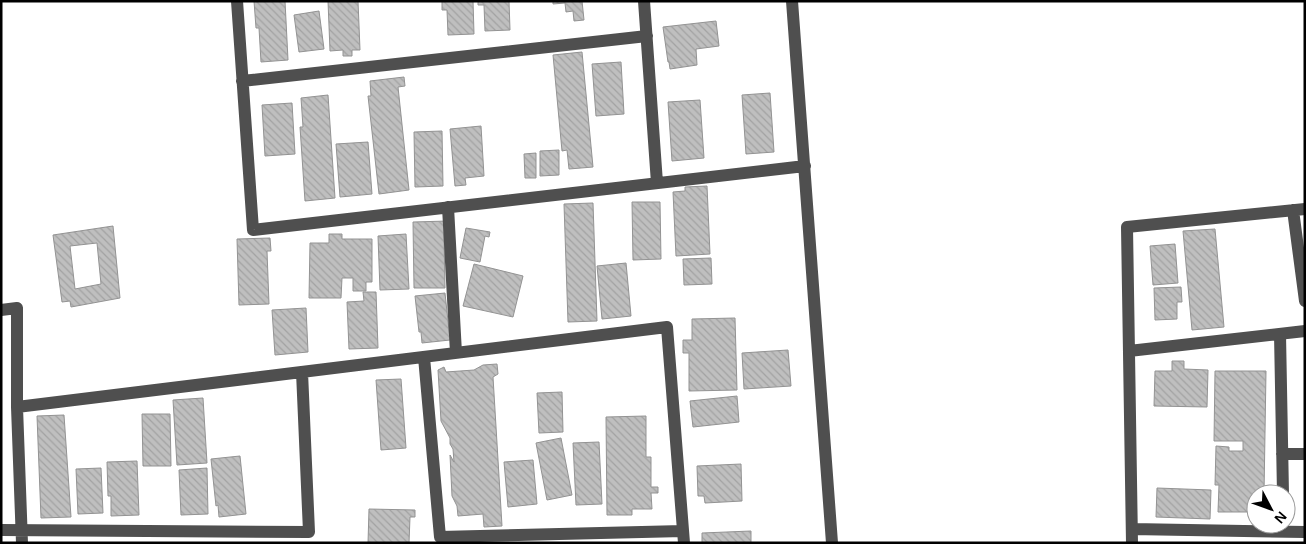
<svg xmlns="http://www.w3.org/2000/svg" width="1306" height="544" font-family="Arial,sans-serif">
  <defs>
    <pattern id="building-back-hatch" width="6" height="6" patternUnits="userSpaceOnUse" patternTransform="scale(1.25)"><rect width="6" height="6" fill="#bfbfbf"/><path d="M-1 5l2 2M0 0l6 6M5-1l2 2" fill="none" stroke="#a2a2a2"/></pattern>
  </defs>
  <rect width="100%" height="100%" fill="#fff"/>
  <!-- building -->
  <path fill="url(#building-back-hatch)" stroke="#939393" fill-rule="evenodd" d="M254,1H285L288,60L261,62L259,28H256Z
    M328,1H358L360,50H352V56H343V50L330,51Z
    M442,1H473L474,34L448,35L447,10H442Z
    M478,1H509L510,30L485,31L484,5H478Z
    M553,1H582L584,20L574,21L573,11L566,12L565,3L553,4Z
    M319,11L324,49L299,52L294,15Z
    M716,21L719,46L696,49L697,65L670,69L669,62H668L663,27Z
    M582,52L593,167L569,169L567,150L562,151L553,55Z
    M621,62L624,114L596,116L592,64Z
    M404,77L405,86L398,87L409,190L379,194L368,96H371L370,81Z
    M770,93L774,152L746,154L742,95Z
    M328,95L335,198L305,201L300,127H303L301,98Z
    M700,100L704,158L672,161L668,102Z
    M292,103L295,154L265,156L262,105Z
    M481,126L484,176L465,178L466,185L455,186L450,129Z
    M442,131L443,186L415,187L414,132Z
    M368,142L372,194L340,197L336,144Z
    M559,150V175L540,176V151Z
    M536,153V178H525L524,154Z
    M707,186L710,254L676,256L673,192L685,191V187Z
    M632,202H660L661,259L633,260Z
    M593,203L597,321L568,322L564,204Z
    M448,221L444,235L445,288H414L413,222Z
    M113,226L120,298L71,307L70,301L62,302L53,235ZM97,243L101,284L75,289L70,246Z
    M466,228L490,232L489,237L485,236L480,262L460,258Z
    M1215,229L1224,327L1192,330L1183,231Z
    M329,234H342V239H372V282H366V291H353V278H342L341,298H309L310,243H329Z
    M406,234L409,289L380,290L378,236Z
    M270,238L271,251H267L269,304L239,305L237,239Z
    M1175,244L1178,283L1153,285L1150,246Z
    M711,258L712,284L684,285L683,259Z
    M626,263L631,316L602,319L597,266Z
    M474,264L523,276L513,317L463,306Z
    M1181,287L1182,302H1177V319L1155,320L1154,288Z
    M363,292H376L378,348L349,349L347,302L364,301Z
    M445,293L450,340L422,343L421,332H419L415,296Z
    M306,308L308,352L275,355L272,310Z
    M735,318L737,390L689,391V353H683V340H692V319Z
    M788,350L791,386L744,389L742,353Z
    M1172,361H1184V369L1208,370L1207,407L1154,406L1155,371H1172Z
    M497,364L498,374L493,377L502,526L484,527L483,514L458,516L457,506L452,496L450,455L454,462L453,449L450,444V438L441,421L438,370L444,367L446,372L474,370L483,365Z
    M1215,371H1266L1264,494H1256V512H1218L1219,485H1215L1216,446L1229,447V451H1243V441H1214Z
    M401,379L406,448L381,450L376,380Z
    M562,392L563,432L539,433L537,393Z
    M737,396L739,422L693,427L690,401Z
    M203,398L207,463L177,465L173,400Z
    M142,414H170L171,466H143Z
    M64,415L71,517L41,518L37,416Z
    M646,416V457H651V487H658V493H651L652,509H632V515H607L606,417Z
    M561,438L572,495L547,500L536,443Z
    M599,442L602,504L576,505L573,443Z
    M240,456L246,514L219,517L218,505L216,506L211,459Z
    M533,460L537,504L508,507L504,462Z
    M137,461L139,515L111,516V496H108L107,462Z
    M741,464L742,501L705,503L704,496H698L697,466Z
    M101,468L103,513L78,514L76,469Z
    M207,468L208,514L181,515L179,470Z
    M1157,488L1211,490L1210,519L1156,517Z
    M369,509L415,510V517H410L409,543H368Z
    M751,531V543H702V533Z"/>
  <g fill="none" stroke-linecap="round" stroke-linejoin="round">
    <!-- minor -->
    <path stroke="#4f4f4f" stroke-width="12" d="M237,1L253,230L805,166
      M644,1L657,183
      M792,1L832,543
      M242,81L647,36
      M448,207L456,353
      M1293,210L1305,301
      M1,310L17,308V407L22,543
      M1280,334L1283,494
      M1129,351L1305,331
      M424,357L440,537L683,531
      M17,407L667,327L684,543
      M1282,454H1305
      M1132,529L1305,532
      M1,530L309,532L302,372
      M1132,543L1127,227L1305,209"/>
  </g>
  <!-- border -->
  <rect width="1306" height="544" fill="none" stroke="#000000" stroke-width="5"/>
  <!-- north arrow -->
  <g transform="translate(1271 509) rotate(131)"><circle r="24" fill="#ffffff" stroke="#999999"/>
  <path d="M0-4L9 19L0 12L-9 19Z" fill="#000000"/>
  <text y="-8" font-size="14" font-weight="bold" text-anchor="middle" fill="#000000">N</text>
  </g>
</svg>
